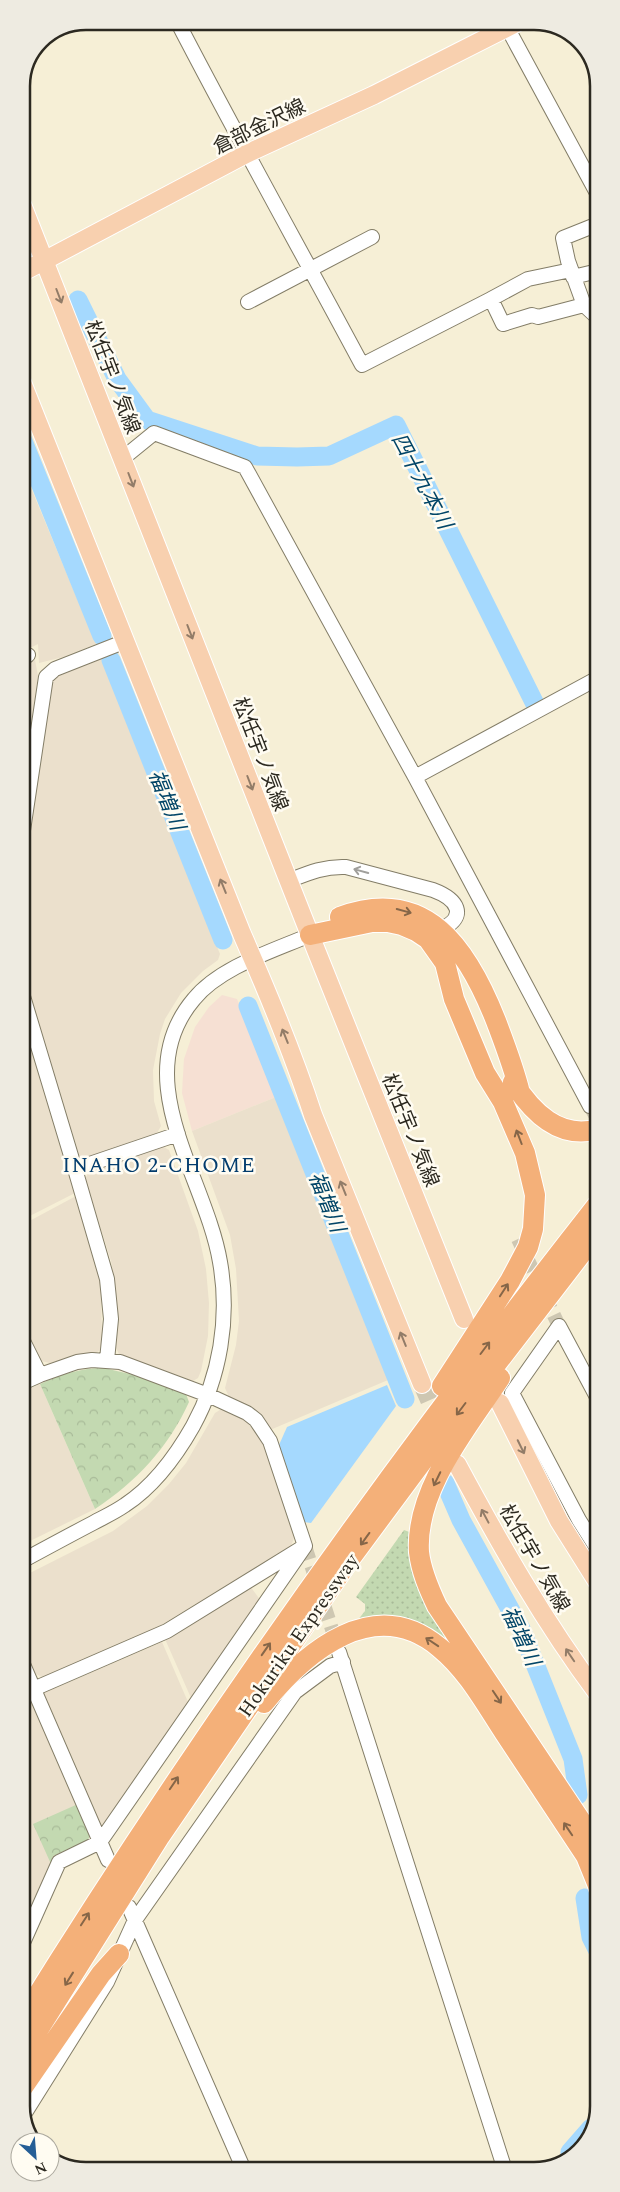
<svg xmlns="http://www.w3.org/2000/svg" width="620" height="2192" font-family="Spectral,'Noto Sans JP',serif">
  <defs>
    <pattern id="grass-dots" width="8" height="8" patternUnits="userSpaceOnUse" patternTransform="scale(1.25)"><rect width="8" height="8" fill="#c3d9b1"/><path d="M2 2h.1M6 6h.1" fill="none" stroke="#a8ba98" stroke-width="1.8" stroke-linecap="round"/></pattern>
    <pattern id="park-crowns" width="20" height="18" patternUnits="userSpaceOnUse" patternTransform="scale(1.25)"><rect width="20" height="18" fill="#c3d9b1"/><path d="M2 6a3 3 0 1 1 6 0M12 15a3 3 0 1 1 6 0" fill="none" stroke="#a8ba98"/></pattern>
  </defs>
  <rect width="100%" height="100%" fill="#f6efd6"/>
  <!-- commercial -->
  <path fill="#f6e0d3" d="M222,995L237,999L276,1097L192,1131L182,1093L184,1059L195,1027L209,1007Z"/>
  <!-- industrial -->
  <path fill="#ebe0cc" d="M21,464L96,644L63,657L39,663L38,644L22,652Z
    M102,658L220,954L218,960L203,971L181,993L165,1019L160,1034L153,1070L154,1101L161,1126L157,1133L86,1158L78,1155L22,970V883L52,682L58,676Z
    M35,660L38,676L25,772L22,774V667Z
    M22,1019L75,1193L22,1220Z
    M276,1097L388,1380L270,1430L247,1406L229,1397L225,1388L236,1345L239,1321L236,1269L230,1235L192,1131Z
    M162,1146L169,1150L198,1231L206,1269L209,1303L208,1336L201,1371L198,1378L193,1381L119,1354L116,1348L118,1317L115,1283L111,1261L85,1179L89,1172Z
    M76,1196L101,1286L102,1339L100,1350L95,1354L73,1356L50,1363L41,1361L22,1323V1225Z
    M40,1384L95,1509L22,1545V1392Z
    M223,1408L243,1418L260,1437L266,1450L294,1538L291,1546L158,1627L44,1678L36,1674L22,1644V1577L113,1531L147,1506L169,1484L186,1463L215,1413Z
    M250,1586L261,1601L191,1698L165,1639Z
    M162,1642L188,1702L103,1831L44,1693Z
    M24,1699L33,1703L91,1833L88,1840L53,1856L22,1929V1700Z"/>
  <!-- grass -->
  <path fill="url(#grass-dots)" d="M404,1530L412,1533L457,1652L357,1621L365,1611V1604L356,1597Z"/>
  <!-- park -->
  <path fill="url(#park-crowns)" d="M104,1368L134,1375L186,1394L189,1402C168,1448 137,1481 95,1509L40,1384C62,1374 81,1368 104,1368Z
    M78,1804L91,1833L88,1840L53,1856L51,1864L33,1824Z"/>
  <!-- water -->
  <path fill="#a5d9fe" d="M387,1385L396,1406L311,1523L304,1522L279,1445L287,1427Z"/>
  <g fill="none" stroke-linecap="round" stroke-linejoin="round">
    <!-- river -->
    <path stroke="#a5d9fe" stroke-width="19" d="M78,300L117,379L147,420L257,456L297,457L329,456L396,425L535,704
      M21,436L102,636
      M111,660L223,940
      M248,1006L405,1399
      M445,1483L461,1520L521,1629L573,1759L578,1795
      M585,1898L591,1937L599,1953
      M570,2155V2152L591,2128"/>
    <!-- minor-tunnel -->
    <path stroke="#cec7b2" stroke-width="14" stroke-dasharray="14 7" stroke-linecap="butt" d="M590,1106L598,1120
      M518,1239L559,1326
      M305,1546L338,1648"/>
    <!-- major-tunnel -->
    <path stroke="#cec7b2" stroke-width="18" stroke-dasharray="18 9" stroke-linecap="butt" d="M422,1384L441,1427"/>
    <!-- minor casing -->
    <g stroke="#837d67" stroke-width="16">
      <path id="minor" d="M177,21C237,137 301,251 362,365L491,299
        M507,27L598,195
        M598,224L563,238L568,261L584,305L598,318
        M571,270L528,279L491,299L503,324L532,315L538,317L584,305
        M573,277L598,271
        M248,302L372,237
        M21,451L22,450
        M122,459L154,433L245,467L415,777L590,1106L598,1104
        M22,659L28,655
        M415,777L598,678
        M22,837L46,677L55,669L126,641
        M288,881C308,873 324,866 346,867L433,890C457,899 469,916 440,930
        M22,993L75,1169
        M22,1339L40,1375L77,1362L92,1360L120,1362L208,1395L247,1413L256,1420L270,1441L305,1546
        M107,1360L111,1319L107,1279L75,1169L178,1134
        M22,1383L40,1375
        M598,1399L559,1326L512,1393L579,1520L598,1550
        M22,1561C46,1548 70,1535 93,1523C104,1517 115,1512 125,1505C154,1486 176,1456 193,1426C220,1377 230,1318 220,1262C206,1178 126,1079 194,999C220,967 273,951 310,935
        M339,1652L505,2170
        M22,1662L108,1860
        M22,1694L167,1631L300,1549
        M129,1907L244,2170
        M22,1945L59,1862L100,1842L305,1546
        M23,2116L107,1982L135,1920L295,1692L330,1666L343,1662"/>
    </g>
    <!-- major casing -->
    <g stroke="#fff" stroke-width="20">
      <path id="major" d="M21,202L310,935L464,1319
        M21,273L246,154L374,95L518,22
        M21,380L242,934C268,993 293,1053 313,1115L422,1384
        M500,1403L559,1521L598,1583
        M457,1464C500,1544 544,1622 598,1694"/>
    </g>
    <!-- highway casing -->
    <g stroke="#fff" stroke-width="22">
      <path id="highway" d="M340,917C427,885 468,950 496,1021C505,1045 514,1068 520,1093
        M310,935L372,922H388L402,925L416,931L428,939L445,963L454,999L485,1073L503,1102L525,1153L535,1195L533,1229L528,1247L510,1281L442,1386
        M513,1082C532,1112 559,1140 598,1129
        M500,1378C468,1427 415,1489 419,1552C421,1571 429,1589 437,1606L599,1848
        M264,1703C306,1651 375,1593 440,1648C467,1670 485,1703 504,1732C531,1773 558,1814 586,1856L599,1888
        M22,2020C198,1736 392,1466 598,1204
        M23,2054L160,1836L347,1563L447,1428L598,1232
        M23,2087L101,1974L119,1954"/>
    </g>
    <!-- minor -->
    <use href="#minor" stroke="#fff" stroke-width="14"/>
    <!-- major -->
    <use href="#major" stroke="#f8d0af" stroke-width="18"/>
    <!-- highway -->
    <use href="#highway" stroke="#f4b079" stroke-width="20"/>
  </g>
  <!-- one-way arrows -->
  <defs><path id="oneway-shaft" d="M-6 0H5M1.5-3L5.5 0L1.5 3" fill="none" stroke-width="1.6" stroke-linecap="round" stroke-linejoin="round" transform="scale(1.25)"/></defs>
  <g stroke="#927c68">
    <use href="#oneway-shaft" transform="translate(59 296) rotate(69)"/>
    <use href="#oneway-shaft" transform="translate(131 480) rotate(69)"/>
    <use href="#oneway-shaft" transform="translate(190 632) rotate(69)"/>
    <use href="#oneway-shaft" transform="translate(250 783) rotate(69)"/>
    <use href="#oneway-shaft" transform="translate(223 886) rotate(-112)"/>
    <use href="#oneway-shaft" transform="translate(285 1036) rotate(-112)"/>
    <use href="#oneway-shaft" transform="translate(343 1188) rotate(-112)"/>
    <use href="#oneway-shaft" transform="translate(403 1339) rotate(-112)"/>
    <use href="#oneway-shaft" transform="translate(521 1447) rotate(64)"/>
    <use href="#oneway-shaft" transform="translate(485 1516) rotate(-118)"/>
    <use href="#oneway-shaft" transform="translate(570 1655) rotate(-124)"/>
  </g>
  <use stroke="#a09f9b" href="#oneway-shaft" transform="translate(361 871) rotate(-165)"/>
  <g stroke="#866648">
    <use href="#oneway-shaft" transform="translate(404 911) rotate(15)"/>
    <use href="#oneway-shaft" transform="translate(519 1137) rotate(-111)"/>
    <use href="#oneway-shaft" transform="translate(504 1290) rotate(-57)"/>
    <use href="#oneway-shaft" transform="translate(485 1348) rotate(-53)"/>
    <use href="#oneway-shaft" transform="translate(461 1409) rotate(127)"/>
    <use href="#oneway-shaft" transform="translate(437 1479) rotate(116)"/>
    <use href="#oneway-shaft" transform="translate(365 1539) rotate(126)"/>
    <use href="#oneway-shaft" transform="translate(432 1642) rotate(-146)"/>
    <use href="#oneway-shaft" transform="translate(266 1649) rotate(-55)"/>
    <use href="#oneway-shaft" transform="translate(497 1697) rotate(56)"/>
    <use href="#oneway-shaft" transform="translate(174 1783) rotate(-56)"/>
    <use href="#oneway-shaft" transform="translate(568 1829) rotate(-124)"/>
    <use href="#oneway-shaft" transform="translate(85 1919) rotate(-57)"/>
    <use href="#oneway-shaft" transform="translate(69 1979) rotate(122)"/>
  </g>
  <g text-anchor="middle" stroke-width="5" stroke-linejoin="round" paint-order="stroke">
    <!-- street labels -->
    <g font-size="20" fill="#2c2920" stroke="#fffcf2">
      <text transform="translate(259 126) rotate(-26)" y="7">倉部金沢線</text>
      <text transform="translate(113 377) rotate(69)" y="7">松任宇ノ気線</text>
      <text transform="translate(261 754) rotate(69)" y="7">松任宇ノ気線</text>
      <text transform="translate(411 1130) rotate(68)" y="7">松任宇ノ気線</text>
      <text transform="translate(535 1558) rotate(60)" y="7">松任宇ノ気線</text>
      <text transform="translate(298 1635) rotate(-55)" y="7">Hokuriku Expressway</text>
    </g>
    <!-- water labels -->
    <g font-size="21" font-style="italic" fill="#024567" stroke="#fffcf2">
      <text transform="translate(422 481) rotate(62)" y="7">四十九本川</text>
      <text transform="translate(167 800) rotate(68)" y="7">福増川</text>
      <text transform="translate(327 1202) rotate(68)" y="7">福増川</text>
      <text transform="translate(521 1636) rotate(65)" y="7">福増川</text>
    </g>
    <!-- neighbourhood labels -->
    <g font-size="21" letter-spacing="1" fill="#033c6d" stroke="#fffcf2">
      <text x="159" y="1172">INAHO 2-CHOME</text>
    </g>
  </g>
  <!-- crop -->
  <path d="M0 0H620V2192H0ZM86 30H534A56 56 0 0 1 590 86V2106A56 56 0 0 1 534 2162H86A56 56 0 0 1 30 2106V86A56 56 0 0 1 86 30Z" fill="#eeebe1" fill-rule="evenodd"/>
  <path fill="none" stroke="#2c2920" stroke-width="2.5" d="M86 30H534A56 56 0 0 1 590 86V2106A56 56 0 0 1 534 2162H86A56 56 0 0 1 30 2106V86A56 56 0 0 1 86 30Z"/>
  <!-- north arrow -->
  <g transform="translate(35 2157) rotate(154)"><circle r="24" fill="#fffcf2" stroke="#aba89e"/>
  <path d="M0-4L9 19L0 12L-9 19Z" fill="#255e96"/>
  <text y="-8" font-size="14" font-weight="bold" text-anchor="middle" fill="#2c2920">N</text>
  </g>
</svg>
